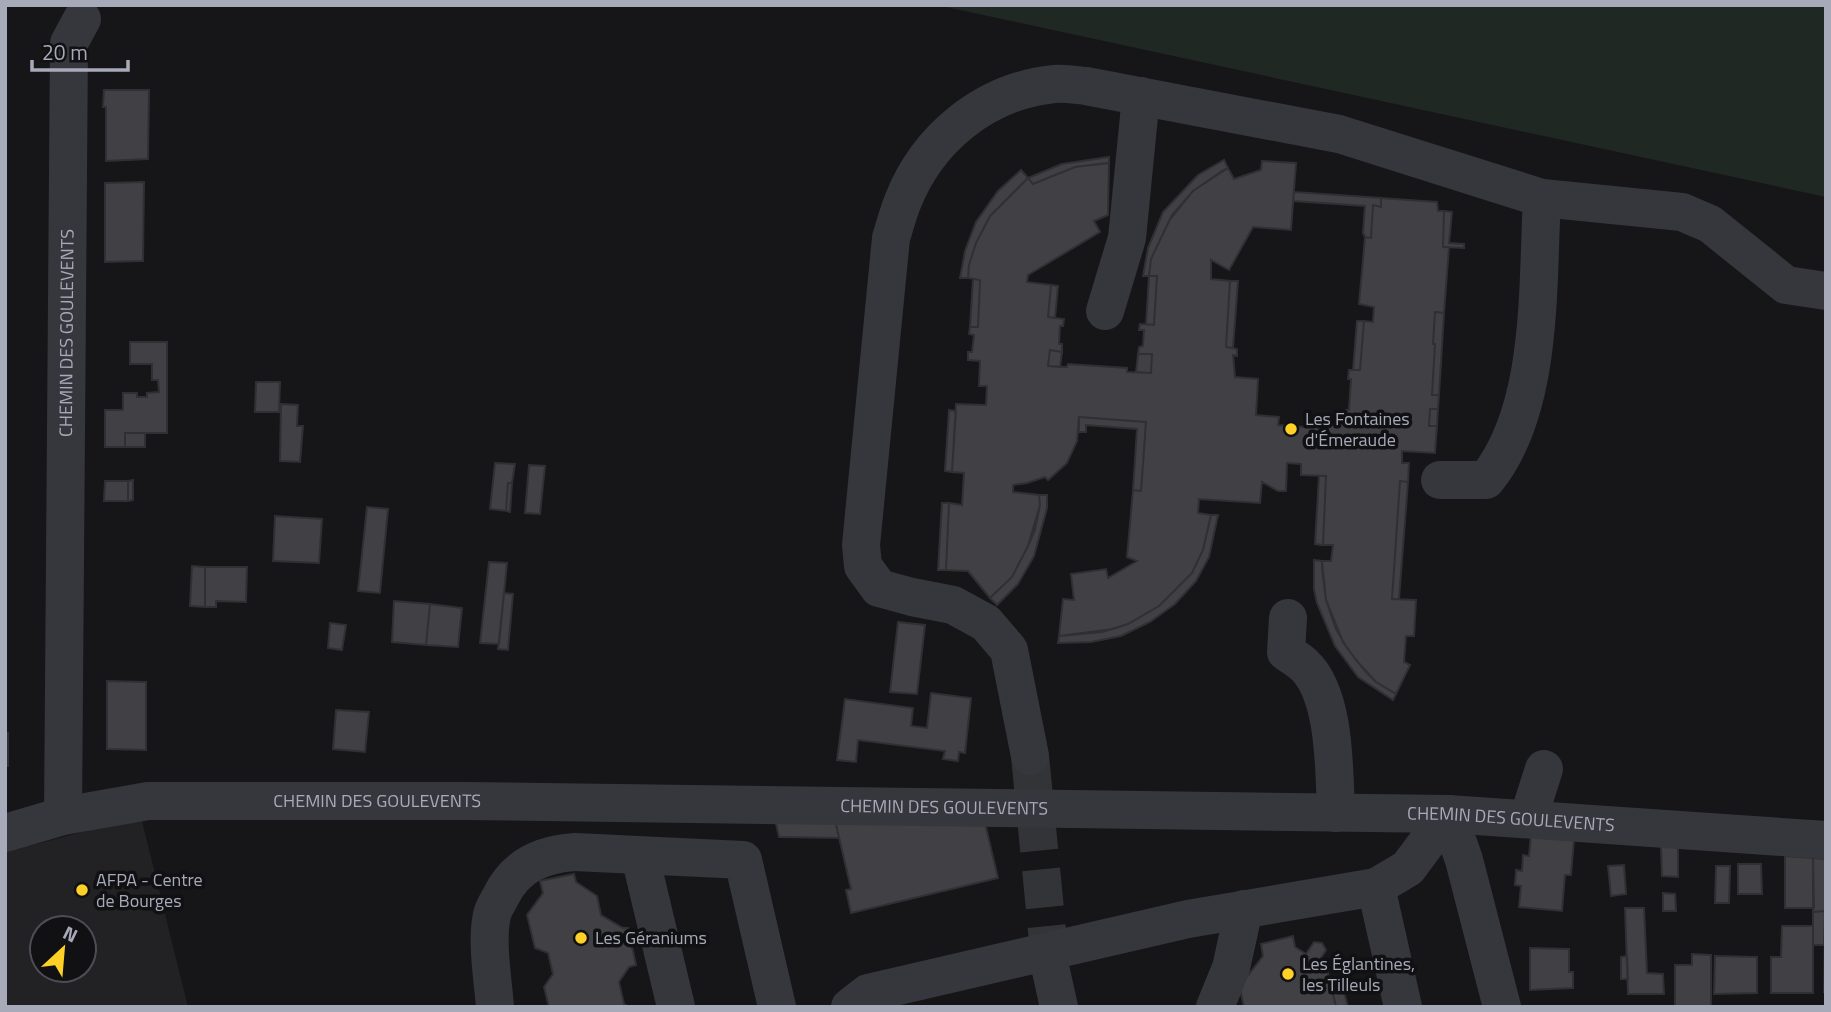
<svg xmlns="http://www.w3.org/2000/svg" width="1831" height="1012" font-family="'Titillium Web',sans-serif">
  <rect width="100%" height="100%" fill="#161618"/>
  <!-- built -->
  <path fill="#222225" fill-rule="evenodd" d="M141,817L188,1007H5V852ZM42,928H84V970H42Z"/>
  <!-- green -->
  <path fill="#1f2822" d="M937,5H1826V197Z"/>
  <!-- building -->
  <path fill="#404045" stroke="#303034" stroke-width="2" d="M104,90H149L148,159L106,161V107H103Z
    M1109,157V163L1075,167L1033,184L1028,178L1062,164Z
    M1224,160L1228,168L1193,191L1172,215L1151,259L1149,276H1143L1148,248L1163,212L1198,175Z
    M1262,161L1296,163L1291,230L1253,227L1229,270L1211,260V279L1230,281L1226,347L1237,349V356L1233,355L1235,377L1258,379L1256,415L1279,417L1278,425L1304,427V419L1344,422L1346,410H1349L1351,379H1348L1349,370H1360L1364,321L1373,322L1374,307L1359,304L1365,237L1371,238L1373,205L1381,207V198L1437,202L1438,211H1444L1443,247H1449L1444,313L1435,312L1433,344H1435L1432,395H1439L1438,409H1430L1429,426H1437L1435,453L1402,451V463H1409L1408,482L1400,481L1392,599L1416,600L1414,636H1406L1404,662L1410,665L1396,694L1376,682L1365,671L1347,648L1336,629L1326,600L1322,569V561H1331L1333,545H1323L1326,476L1301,475V464L1287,463L1286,491H1278L1262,482L1260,503L1199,499L1198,513L1211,515L1203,550L1192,573L1159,606L1128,624L1113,629L1059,636L1063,599L1074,600L1071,574L1106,569L1108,578L1137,561L1127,557L1133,490L1141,491L1146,422L1079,417L1077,441L1067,463L1048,480L1045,477L1027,483L1013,485V492L1039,495L1040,505L1028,546L1012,577L990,598L968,571L946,570L949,503L962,505L964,473L952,472L956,404L986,405L987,386H979L980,361L968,360V352H972L974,335L969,334L970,327H978L980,280L968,278L969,265L976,243L990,216L1028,178L1033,184L1075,167L1109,163L1108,215L1094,221L1100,232L1028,275L1027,282L1051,285L1048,317L1064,319L1063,326H1060L1059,344H1062V352L1050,350L1048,366L1067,367L1068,364L1127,368V372L1151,373L1152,354H1138L1139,347L1143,346L1144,330H1139L1140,324L1154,325L1157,276H1149L1151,259L1169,221L1193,191L1222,171L1228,168L1234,179L1261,170Z
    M1021,170L1028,178L990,216L976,243L969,265L968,278H960L965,251L976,222L998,191Z
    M144,182L143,261L105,262V183Z
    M1294,192L1381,198V207L1373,205L1371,238L1365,237L1363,233L1365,206L1293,201Z
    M1444,211L1452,212L1449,243L1464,244V248L1443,247Z
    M1149,276H1157L1154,325L1146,324Z
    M973,279L980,280L978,327H970Z
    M1230,281H1238L1233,348L1226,347Z
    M1051,285L1058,286L1055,318L1048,317Z
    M1435,312L1444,313L1439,395H1432L1435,344H1433Z
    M1357,321H1364L1360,370H1353Z
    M130,342H167V433H125V447H105V410H123V393H137V397H147V393L159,392L158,380H152V364H130Z
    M1050,350L1062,352L1060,367L1048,366Z
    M1138,354H1152L1151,373L1136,372Z
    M256,382H280L279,412H255Z
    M281,404L298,405L297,426H303L300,462L280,461Z
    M1430,409H1438L1437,426H1429Z
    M949,410L956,411L952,472L945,471Z
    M1079,417L1146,422L1141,491L1133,490L1137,429L1086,425V432H1079Z
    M125,433H145V447H125Z
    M495,463L515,464L512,483H508L506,511L490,509Z
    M529,465L545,466L540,514L525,513Z
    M1319,476H1326L1323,545L1315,544Z
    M133,480V500L128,501V481Z
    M105,481H128V501H104Z
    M1400,481L1408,482L1399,599H1392Z
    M508,483H512L510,512L506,511Z
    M1039,495H1047V508L1034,556L1018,584L997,605L990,598L1012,577L1028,546L1035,530L1040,505Z
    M942,503H949L946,570H938Z
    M367,507L388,509L380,593L358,591Z
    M1211,515H1218L1209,557L1196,581L1175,604L1150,622L1121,636L1091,642L1058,643L1059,636L1102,632L1128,624L1159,606L1192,573L1203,550Z
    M275,516L322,519L319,563L273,561Z
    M1314,560L1322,561L1326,600L1343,642L1356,660L1376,682L1396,694L1393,700L1358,677L1335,646L1317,603L1314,589Z
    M489,562L507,563L499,644L480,643Z
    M192,566L205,567V607L190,606Z
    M205,567H247L246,602L216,601V607H205Z
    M504,593L513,594L508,650L498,649Z
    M394,601L430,604L426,645L392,642Z
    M430,604L462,608L458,647L426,645Z
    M898,622L925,625L917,694L890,692Z
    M330,623L346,625L342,650L328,648Z
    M107,681L146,682V750L107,749Z
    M931,693L971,698L965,753L959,752L958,761L943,759L945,751L858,740L856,762L837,760L845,699L913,708L911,726L927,728Z
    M336,710L369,712L365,752L333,749Z
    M5,733H8V766H5Z
    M775,819L835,820L839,838L779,837Z
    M835,820L985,823L998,878L851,913L846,890L851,889Z
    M1531,835L1574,839L1571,875H1565L1562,911L1519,907L1521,886L1515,885L1516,870L1522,871L1523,855L1529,856Z
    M1661,846L1678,847V877L1662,876Z
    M1785,856L1813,858L1814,908H1785Z
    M1813,858L1826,859V911L1813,912Z
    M1738,864H1761L1762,894H1738Z
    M1624,865L1626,894L1611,896L1608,866Z
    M1716,866H1730L1729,903H1715Z
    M574,874L576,882L597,896L601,915L623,928H628L636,965L629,967L619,982L624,1004L629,1007H549L544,987L553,974L548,953L535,948L527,915L543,893L540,881Z
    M1663,893L1675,894L1676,911H1663Z
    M1625,908H1644L1647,973L1663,974L1664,994H1628Z
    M1825,911L1824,945H1813V912Z
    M1825,924H1826V992H1824Z
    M1782,926H1813V993H1771V957H1781Z
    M1293,936L1295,947L1306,954L1314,942L1322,943L1326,950L1318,963L1327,969L1336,1007H1244L1238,980L1246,978L1263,956L1261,944Z
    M1530,948L1569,949V972H1573V988L1530,990Z
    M1692,954L1711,955V1006H1675V965H1692Z
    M1627,956L1628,979H1621V957Z
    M1715,956L1757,957V993L1714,994Z
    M1344,992L1348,1007H1336L1333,994Z"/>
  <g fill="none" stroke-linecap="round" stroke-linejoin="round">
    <!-- minor-tunnel -->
    <path stroke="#333438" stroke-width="38" stroke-dasharray="38 19" stroke-linecap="butt" d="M1030,756L1051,971"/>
    <!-- minor -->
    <g stroke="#36373d" stroke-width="38">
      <path d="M1105,311L1127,238L1141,96"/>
      <path d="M1440,480H1486C1544,409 1537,286 1542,198"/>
      <path d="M1288,618L1286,652C1292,656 1299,660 1304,665C1336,695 1334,771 1336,813"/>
      <path d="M1030,756L1009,650L986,623L953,605L912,597L879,588L863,566L861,545L891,238C895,226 898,213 903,201C928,138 985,91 1054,84C1064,83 1076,85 1086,86L1339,134L1542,198L1682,212L1710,224L1786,285L1826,291"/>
      <path d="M1448,814L1464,860L1502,1007"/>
      <path id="s1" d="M63,816L69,43L82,19"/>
      <path d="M1528,819L1544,769"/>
      <path id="s2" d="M5,833L63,816L148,801H465L1448,814L1826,840"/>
      <path d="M640,856L676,1007"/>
      <path d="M1051,971L1059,1007"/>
      <path d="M495,1007C493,980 486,941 492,915C493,909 498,902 501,896C516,865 543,854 575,852L743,860L777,1007"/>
      <path d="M850,1007L868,993L1188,919L1376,887"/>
      <path d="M1215,1007L1231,968L1244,909"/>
      <path d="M1403,1007L1376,887L1408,868L1448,814"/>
    </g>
  </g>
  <!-- markers -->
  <g fill="#ffd127" stroke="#111113" stroke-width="2.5">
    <circle cx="1291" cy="429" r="7"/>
    <circle cx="82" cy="890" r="7"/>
    <circle cx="581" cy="938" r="7"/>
    <circle cx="1288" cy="974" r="7"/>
  </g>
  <g text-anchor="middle" stroke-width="7" stroke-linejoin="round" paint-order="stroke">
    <!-- street labels -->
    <g font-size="18" fill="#a7aab9" stroke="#111113">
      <text dy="6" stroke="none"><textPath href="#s1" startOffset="483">CHEMIN DES GOULEVENTS</textPath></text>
      <text dy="6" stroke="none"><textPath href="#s2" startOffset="376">CHEMIN DES GOULEVENTS</textPath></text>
      <text dy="6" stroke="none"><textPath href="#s2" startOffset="943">CHEMIN DES GOULEVENTS</textPath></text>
      <text dy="6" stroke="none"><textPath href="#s2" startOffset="1510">CHEMIN DES GOULEVENTS</textPath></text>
    </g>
    <!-- poi labels -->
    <g font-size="18" fill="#a7aab9" stroke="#111113" text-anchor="start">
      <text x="1305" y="425">Les Fontaines<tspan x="1305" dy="21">d'Émeraude</tspan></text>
      <text x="96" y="886">AFPA - Centre<tspan x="96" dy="21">de Bourges</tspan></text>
      <text x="595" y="944">Les Géraniums</text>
      <text x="1302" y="970">Les Églantines,<tspan x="1302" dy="21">les Tilleuls</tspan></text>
    </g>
  </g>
  <!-- border -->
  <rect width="1831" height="1012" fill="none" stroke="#a7aab9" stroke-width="14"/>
  <!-- north arrow -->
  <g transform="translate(63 949) rotate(26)"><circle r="33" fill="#111113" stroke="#4d4e55" stroke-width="2"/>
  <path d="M0-5L12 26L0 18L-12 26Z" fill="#ffd127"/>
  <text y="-10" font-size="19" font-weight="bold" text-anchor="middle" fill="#a7aab9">N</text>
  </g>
  <!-- scale -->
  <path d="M32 60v10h96v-10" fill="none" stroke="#a7aab9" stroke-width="3.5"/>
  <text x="42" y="60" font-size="21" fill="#a7aab9" stroke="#111113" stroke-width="5" paint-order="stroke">20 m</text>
</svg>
